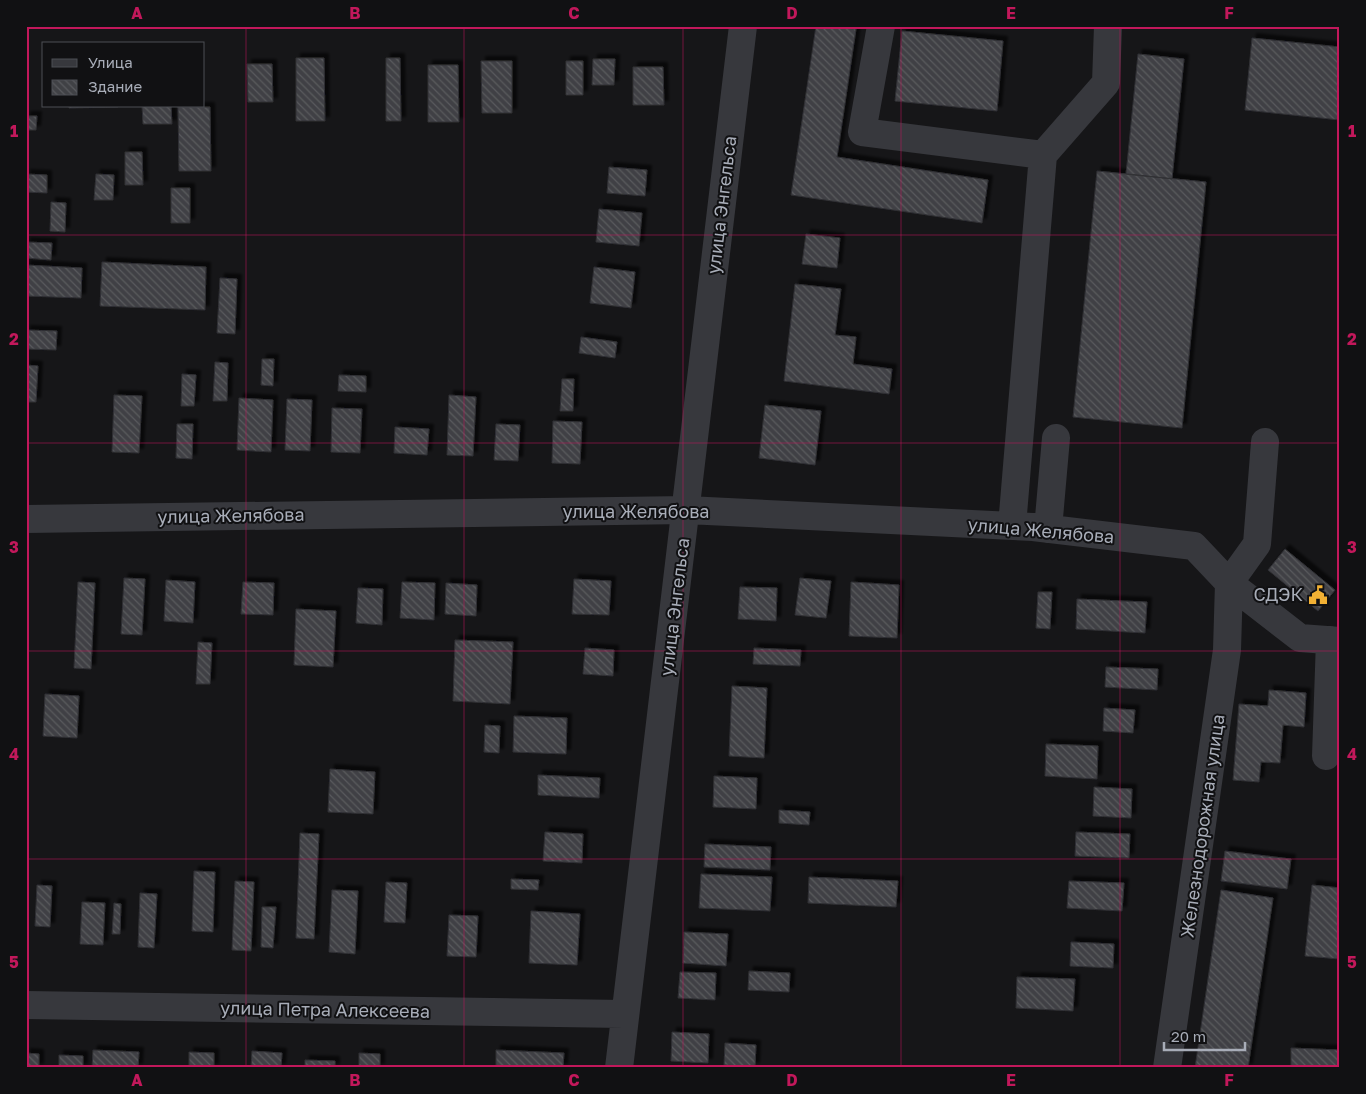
<svg xmlns="http://www.w3.org/2000/svg" width="1366" height="1094" font-family="'Golos Text',sans-serif">
  <defs>
    <pattern id="building-back-hatch" width="6" height="6" patternUnits="userSpaceOnUse" patternTransform="scale(1.25)"><rect width="6" height="6" fill="#404145"/><path d="M-1 5l2 2M0 0l6 6M5-1l2 2" fill="none" stroke="#595a5e"/></pattern>
    <filter id="shadow"><feDropShadow dx="4.5" dy="-4.5" stdDeviation="1" flood-color="#0009"/></filter>
  </defs>
  <rect width="100%" height="100%" fill="#161618"/>
  <!-- building -->
  <path fill="url(#building-back-hatch)" stroke="#303034" filter="url(#shadow)" d="M816,26L856,29L837,157L988,180L982,223L791,195Z
    M902,31L1003,41L997,111L895,101Z
    M1252,38L1340,47V120L1245,110Z
    M1138,54L1184,59L1172,179L1126,174Z
    M296,58H324L325,121H296Z
    M386,58H400L401,121H386Z
    M593,59H615L614,85H592Z
    M481,61H512V113H482Z
    M566,61H583V95H566Z
    M247,64H272L273,102H248Z
    M428,65H458L459,122H428Z
    M633,67H663L664,105H633Z
    M69,106H118V107L69,108Z
    M142,106H171L172,124H143Z
    M178,107H210L211,171H179Z
    M26,116H37L36,130H26Z
    M125,152H142L143,185H125Z
    M609,167L647,170L645,196L607,193Z
    M1097,171L1206,182L1182,428L1073,417Z
    M26,174L47,175V193L26,192Z
    M96,174L114,175L113,200H94Z
    M171,188H190V223H171Z
    M51,202L66,203L65,232L50,231Z
    M599,209L642,213L639,246L596,242Z
    M806,234L840,238L837,268L802,264Z
    M26,242L52,243L51,260L26,258Z
    M102,262L206,267L205,310L100,306Z
    M26,265L82,268L81,298L26,296Z
    M594,267L635,272L631,308L590,303Z
    M220,278L237,279L235,334L217,333Z
    M795,284L841,289L835,335L856,337L853,364L892,369L889,394L784,381Z
    M26,330L57,331L56,350L26,349Z
    M581,337L617,342L615,358L579,353Z
    M262,359H274L273,386L261,385Z
    M215,362L228,363L227,401H213Z
    M26,365L38,366L36,402H26Z
    M182,374L196,375L194,406H181Z
    M339,375L366,376V392L338,391Z
    M562,379H574L573,411H560Z
    M114,395L142,396L139,453L112,452Z
    M449,395L476,397L473,456L447,455Z
    M239,398L273,400L271,452L237,450Z
    M287,399L312,400L310,451L285,450Z
    M765,405L821,411L815,465L759,458Z
    M332,408L362,409L360,453L331,452Z
    M553,421L582,422L580,464L552,463Z
    M177,424H193L192,459L176,458Z
    M496,424L520,425L518,461L494,460Z
    M395,427L429,429L427,455L394,453Z
    M1285,549L1335,590L1318,611L1268,570Z
    M124,578L145,579L142,635L121,634Z
    M800,578L831,581L826,618L795,615Z
    M574,579L611,581L609,615L572,614Z
    M166,580L195,582L193,623L164,621Z
    M78,582L95,583L91,669L74,668Z
    M243,582L274,583L273,615L241,614Z
    M402,582L435,583L434,620L400,618Z
    M851,582L899,585L897,638L849,636Z
    M446,583L477,585L476,616L445,614Z
    M740,587L777,588L776,621L738,619Z
    M358,588L383,589L382,625L356,623Z
    M1038,592H1052L1050,629L1036,628Z
    M1077,599L1147,602L1145,633L1076,629Z
    M296,609L336,611L333,667L294,665Z
    M455,640L513,642L510,704L453,701Z
    M198,642L212,643L210,684H196Z
    M585,648L614,650L613,676L583,674Z
    M754,648L801,650L800,666L753,664Z
    M1106,667L1158,669L1157,690L1105,687Z
    M732,686L767,688L764,758L729,756Z
    M1269,690L1306,693L1304,727L1283,725L1280,763L1261,762L1259,782L1233,780L1239,704L1268,706Z
    M45,694L79,696L77,738L43,736Z
    M1104,708L1135,710L1133,733L1103,731Z
    M514,716L567,718L566,754L513,752Z
    M485,725L500,726L499,753L484,752Z
    M1046,744L1098,746L1097,779L1045,776Z
    M330,769L375,772L373,814L328,812Z
    M538,775L600,778L599,798L538,795Z
    M714,776L757,778L756,809L713,807Z
    M1094,787L1132,789L1131,818L1093,816Z
    M779,810L810,812L809,825L779,823Z
    M545,832L583,834L582,863L543,861Z
    M1076,832L1130,834L1129,858L1075,856Z
    M300,833L319,834L314,939L296,938Z
    M705,844L771,847L770,870L704,867Z
    M1225,851L1291,859L1287,889L1221,881Z
    M194,871L215,872L213,932L192,931Z
    M701,874L772,877L770,911L699,908Z
    M809,877L898,881L896,907L808,903Z
    M511,879L539,880L538,890L511,889Z
    M235,881L254,882L251,951L232,950Z
    M1069,881L1124,883L1122,911L1067,908Z
    M386,882L407,883L405,923L384,922Z
    M37,885L52,886L50,927L35,926Z
    M1312,885L1340,888V959L1305,956Z
    M332,890L358,891L355,954L329,952Z
    M1221,890L1273,898L1248,1068H1195Z
    M140,893L157,894L154,948L138,947Z
    M82,902L105,903L103,945L80,944Z
    M114,903L121,904L120,934H112Z
    M262,907H276L273,948L261,947Z
    M531,911L580,914L577,965L529,963Z
    M449,915L478,916L476,957L447,956Z
    M684,932L728,934L726,966L683,963Z
    M1071,942L1114,944L1113,968L1070,966Z
    M749,971L790,973L789,992L748,990Z
    M680,972L716,973L715,1000L678,998Z
    M1017,977L1075,979L1073,1011L1016,1008Z
    M672,1032L709,1034L708,1063L671,1061Z
    M725,1043L756,1045L755,1067L724,1065Z
    M1291,1048L1340,1050V1068H1291Z
    M93,1050L139,1052L138,1068H92Z
    M496,1050L564,1053L563,1068H496Z
    M252,1051L282,1053L281,1068H251Z
    M189,1052L214,1053V1068H189Z
    M26,1053L39,1054V1068H26Z
    M359,1053L380,1054V1068H359Z
    M59,1055L83,1056V1068H59Z
    M305,1060L335,1061V1068H305Z"/>
  <g fill="none" stroke-linecap="round" stroke-linejoin="round">
    <!-- minor -->
    <path stroke="#37383d" stroke-width="28" d="M881,26L862,132L1043,155
      M26,519L687,510L1033,527L1194,546L1229,583L1300,638L1340,641
      M1012,526L1043,155L1106,83L1108,26
      M1048,529L1056,438
      M1229,583L1257,544L1265,442
      M1326,756L1330,640
      M26,1005L624,1014
      M619,1068L743,26
      M1167,1068L1227,650L1229,583"/>
  </g>
  <!-- grid -->
  <path fill="none" stroke="#c2185b" stroke-width="1" stroke-opacity="0.55" d="M246,26V1068M464,26V1068M683,26V1068M901,26V1068M1120,26V1068M26,235H1340M26,443H1340M26,651H1340M26,859H1340"/>
  <!-- icons -->
  <defs>
    <g id="civic-bare" transform="scale(1.5)"><path d="M-.6-6.5H3V-4.5H.6V-3L4-1V1h2V6H-6V1h2V-1L-.6-3ZM-1.2 2.5V6h2.4V2.5Z" fill="#f2b134" stroke="#111113" stroke-width="2.5" paint-order="stroke"/></g>
  </defs>
  <g fill-rule="evenodd">
    <use href="#civic-bare" x="1318" y="595"/>
  </g>
  <g text-anchor="middle" stroke-width="4" stroke-linejoin="round" paint-order="stroke">
    <!-- street labels -->
    <g font-size="18" fill="#a8adb8" stroke="#111113">
      <text transform="translate(722 205) rotate(-83)" y="6">улица Энгельса</text>
      <text x="636" y="518">улица Желябова</text>
      <text transform="translate(231 516) rotate(-1)" y="6">улица Желябова</text>
      <text transform="translate(1041 531) rotate(5)" y="6">улица Желябова</text>
      <text transform="translate(675 607) rotate(-83)" y="6">улица Энгельса</text>
      <text transform="translate(1203 826) rotate(-82)" y="6">Железнодорожная улица</text>
      <text transform="translate(325 1010) rotate(1)" y="6">улица Петра Алексеева</text>
    </g>
    <!-- poi labels -->
    <g font-size="18" fill="#a8adb8" stroke="#111113" text-anchor="end">
      <text x="1303" y="601">СДЭК</text>
    </g>
  </g>
  <!-- border -->
  <rect width="1366" height="1094" fill="none" stroke="#111113" stroke-width="55"/>
  <!-- legend -->
  <rect x="42" y="42" width="162" height="65" fill="#111113" stroke="#4d4f55"/>
  <rect x="52" y="59" width="25" height="8" fill="#37383d" stroke="#4d4f55"/>
  <text x="88" y="68" font-size="15" fill="#a8adb8">Улица</text>
  <rect x="52" y="80" width="25" height="15" fill="url(#building-back-hatch)" stroke="#4d4f55"/>
  <text x="88" y="92" font-size="15" fill="#a8adb8">Здание</text>
  <!-- scale -->
  <path d="M1164 1042v8h81v-8" fill="none" stroke="#a8adb8" stroke-width="2.5"/>
  <text x="1171" y="1042" font-size="15" fill="#a8adb8" stroke="#111113" stroke-width="4" paint-order="stroke">20 m</text>
  <rect x="28" y="28" width="1310" height="1038" fill="none" stroke="#c2185b" stroke-width="2"/>
  <g font-size="16" text-anchor="middle" font-weight="bold" fill="#c2185b">
    <text x="137" y="19">A</text>
    <text x="355" y="19">B</text>
    <text x="574" y="19">C</text>
    <text x="792" y="19">D</text>
    <text x="1011" y="19">E</text>
    <text x="1229" y="19">F</text>
    <text x="14" y="137">1</text>
    <text x="1352" y="137">1</text>
    <text x="14" y="345">2</text>
    <text x="1352" y="345">2</text>
    <text x="14" y="553">3</text>
    <text x="1352" y="553">3</text>
    <text x="14" y="760">4</text>
    <text x="1352" y="760">4</text>
    <text x="14" y="968">5</text>
    <text x="1352" y="968">5</text>
    <text x="137" y="1086">A</text>
    <text x="355" y="1086">B</text>
    <text x="574" y="1086">C</text>
    <text x="792" y="1086">D</text>
    <text x="1011" y="1086">E</text>
    <text x="1229" y="1086">F</text>
  </g>
</svg>
